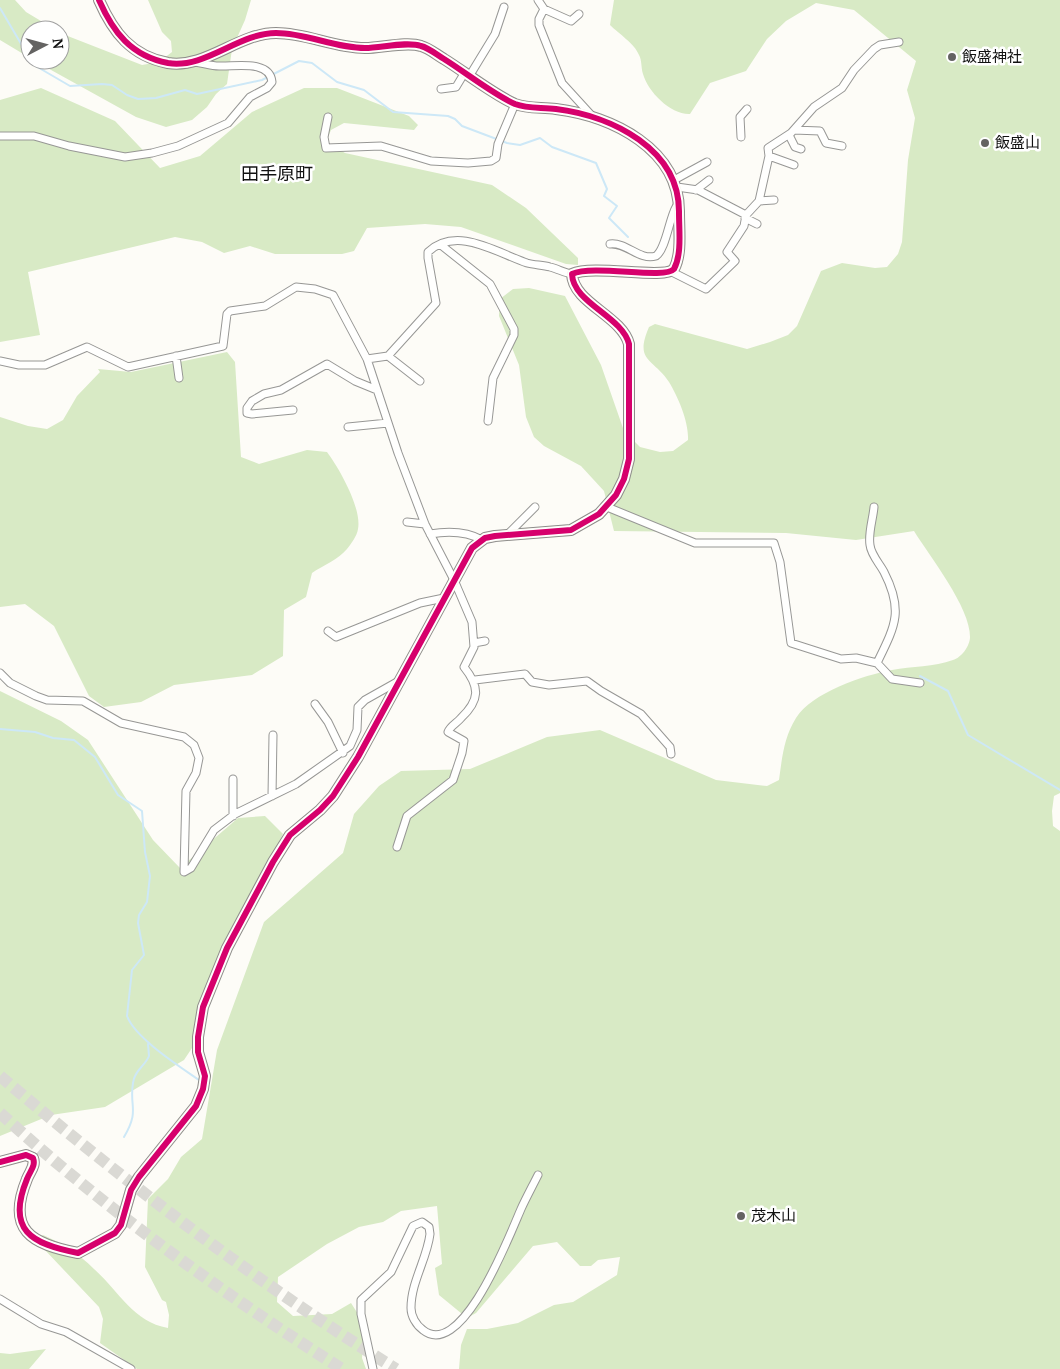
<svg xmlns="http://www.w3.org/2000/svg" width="1060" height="1369" font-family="'PT Serif','Noto Sans JP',serif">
  <rect width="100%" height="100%" fill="#fdfcf7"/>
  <!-- forest -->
  <path fill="#d8eac5" d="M0,0H15L26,12L56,30H30V58L0,40Z
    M148,0H251L245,20L232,49L227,84L216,94L207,107L192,120L166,127L136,117L33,60H60V33L142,65L159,62L172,52L171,41L162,32Z
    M614,0H1060V793L1054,796L1052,811L1053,826L1060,831V1369H459L461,1345L467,1329H487L518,1323L554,1305L573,1302L617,1275L620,1257L598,1260L591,1266H580L557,1242L533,1246L476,1313L467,1318L439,1295L435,1268L442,1264L437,1206L401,1211L383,1222L359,1227L327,1244L278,1277L277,1302L293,1316L332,1314L351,1303L365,1325L362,1358L366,1369H137L100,1343L103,1319L99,1307L44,1249L38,1238L43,1235C62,1243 79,1254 94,1269C119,1291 133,1322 168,1328L169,1315L166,1302L162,1300L145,1267L148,1199L168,1179L181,1157L202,1139L217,1050L264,922L343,853L354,814L379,786L401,771L470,769L547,737L600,730L716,780L767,786L779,780C782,758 784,737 796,718C811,693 864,675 892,670C912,666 934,667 953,660C961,658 970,646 970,637C970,607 930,557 914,531L856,540L786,533L614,531L604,491L581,466L544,446L534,437L526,417L519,365L499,316L500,299L513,289L529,288L565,296L601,365L624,431L640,447L660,452L673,451L688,440C689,422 678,397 669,382C653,358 634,362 649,327L655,324L747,349L770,342L788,335L797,326L821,271L842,263L875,268L887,267L898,254L902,242L908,160L915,118L907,90L916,61L854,10L816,3L786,21L767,39L746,71L710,83L690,114C671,115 648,92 643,74C641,68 642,60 639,55C635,44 618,33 610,25Z
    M41,88L115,121L160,168L200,156L252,112L304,88H337L409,116L418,125L414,130L344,123L331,130L326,142L345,153L492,185L526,208L578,258V265L566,264L461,227L425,224L367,228L354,251L342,254H275L250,246L224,253L202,242L175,237L28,272L40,335L0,342V100Z
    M227,352L235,362L241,457L259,464L307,450L327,452C339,468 362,508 358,529C357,536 351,544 347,549C339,559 322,566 312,573L306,597L284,610L283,656L252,675L174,685L141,702L104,707L89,696L54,626L25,604L0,607V417L28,426L47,429L63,420L77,396L100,372L98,369L131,372Z
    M0,691L61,721L88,740L153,840L180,868L238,818L265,816L283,834L211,984L192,1048L184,1060L105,1107L51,1115L0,1136Z
    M46,1349L29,1369H0V1353L10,1354Z"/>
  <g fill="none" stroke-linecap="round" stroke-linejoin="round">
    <!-- stream -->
    <path stroke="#cde8f7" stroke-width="2" d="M0,8L30,59
      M31,60L34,65L70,86L102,84L112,85L127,95L138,99L156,98L185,90L197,94L262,80L299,61L312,63L337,82L364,90L393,112L448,116L455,119L462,126L507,143L520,145L540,138L552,147L596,163L607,189L604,196L617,206L609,218L628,237
      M920,676L948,691L968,735L1060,790
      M0,729L35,732L53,738L74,740L95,757L118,795L142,811L145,852L150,876L147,902L139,915L138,923L144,955L132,970L127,1016C135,1038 179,1066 199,1080
      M124,1137C140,1110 129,1107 133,1083C134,1071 145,1066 149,1056L148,1044"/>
    <!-- highway-tunnel -->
    <path stroke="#dad9d4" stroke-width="12" stroke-dasharray="12 6" stroke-linecap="butt" d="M0,1076C126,1183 256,1282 396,1369
      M0,1113C105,1209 222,1293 342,1369"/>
    <!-- street casing -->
    <g stroke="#979795" stroke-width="9">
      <path id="street" d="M538,0L544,9L539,19V25L562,83L593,117
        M544,9L571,21L579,14
        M470,75L495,34L504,7
        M441,89L456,87L465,72
        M328,117L324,137L326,148L381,146L431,161L468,163L491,161L496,158L498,144L515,104
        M794,130L820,131L826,143L842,146
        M789,135L795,147L801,149
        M0,136H34L69,146L125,157L152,153L178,146L228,123L250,97L267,88L272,82C270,59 234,67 219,66C211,66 203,63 195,62
        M741,137L740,117L747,109
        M769,156L794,165
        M674,180L707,162
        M677,187L698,190L746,215L759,201L769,156L768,148L791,133L814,107L842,88L854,70L874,49L880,45L899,42
        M696,190L709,180
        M759,201L774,200
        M745,218L757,224
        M610,244C627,242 639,261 656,256C666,249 669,219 676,207L679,206
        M441,245L490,284L514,329V335L493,378L488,421
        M672,272L706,289L735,261L727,252L744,226L746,215
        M176,356L179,378
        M388,356L420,381
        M367,359L388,356L436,303L428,258V252C457,225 497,253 527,263C534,265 543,265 550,267C558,269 565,273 572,274
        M0,361L19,365H45L87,347L128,367L223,346L227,314L230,311L265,306L296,287L315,289L333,295L367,359L398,453L425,524L454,580L472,622L474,647L464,667C480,687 480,700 461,718C457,723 450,726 448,732L464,741L462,753L453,780L407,816L397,847
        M293,410L252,414L247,413V408L252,401L264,394L281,390L327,364L355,381L377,390
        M348,427L388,423
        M607,507L695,543H774L780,562L791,643L841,659L856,658L877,663L892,679L920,683
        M874,507C873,519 868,533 870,545C871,555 880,564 884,572C904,611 895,626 877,663
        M407,522L425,524
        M430,534C448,531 466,531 482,540
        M507,535L535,507
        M328,631L336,637L420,603L444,598
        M474,643L485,641
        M0,673L10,683L36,696L47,700L83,701L121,723L184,737L194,745L199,758L196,773L186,791L184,872L191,868L214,830L235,814L296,784L350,746L357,730L358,707L365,700L397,682
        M475,680L525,674L532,682L549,685L587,681L601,691L641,714L670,747L671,754
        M315,704L328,722L343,753
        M233,779V816
        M272,796L273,735
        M0,1299L41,1324L66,1332L131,1369
        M373,1369L361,1314V1300L391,1272L413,1226L422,1222L429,1227L430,1234C427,1259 411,1282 411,1308C411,1316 416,1325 423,1330C462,1361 510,1234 521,1209C526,1198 532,1187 538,1175"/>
    </g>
    <!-- secondary casing -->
    <g stroke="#8e8d8b" stroke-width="12">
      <path id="secondary" d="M0,1162L26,1155L33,1158C36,1166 30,1171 27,1179C6,1230 31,1244 78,1253L115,1233L121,1225L131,1190L139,1177L196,1106L203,1089L205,1076L198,1052V1037L203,1007L227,948L273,862L290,835L320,810L333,796L358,757L472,548L485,538L495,536L571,530L599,514L616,495L624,479L629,459V344C622,316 573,303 572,274C594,264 664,280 674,269C682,254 679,231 679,213C680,149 612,116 556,109C542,107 528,109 515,104C494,95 465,72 444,59C437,55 429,48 421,46C407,41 381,48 365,48C334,48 307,33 276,33C238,33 206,69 168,63C131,56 113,32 99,0"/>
    </g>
    <!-- street -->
    <use href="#street" stroke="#fffffe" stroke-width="7"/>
    <!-- secondary -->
    <use href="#secondary" stroke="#f6f4eb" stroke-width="10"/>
    <!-- cycleway casing -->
    <g stroke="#fff" stroke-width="9">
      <path id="cycleway" d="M0,1162L26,1155L33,1158C36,1166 30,1171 27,1179C6,1230 31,1244 78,1253L115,1233L121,1225L131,1190L139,1177L196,1106L203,1089L205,1076L198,1052V1037L203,1007L227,948L273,862L290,835L320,810L333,796L358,757L472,548L485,538L495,536L571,530L599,514L616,495L624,479L629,459V344C622,316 573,303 572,274C594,264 664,280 674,269C682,254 679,231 679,213C680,149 612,116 556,109C542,107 528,109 515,104C494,95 465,72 444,59C437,55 429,48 421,46C407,41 381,48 365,48C334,48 307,33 276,33C238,33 206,69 168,63C131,56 113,32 99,0"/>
    </g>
    <!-- cycleway -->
    <use href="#cycleway" stroke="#d6006c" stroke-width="6"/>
  </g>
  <!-- markers -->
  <g fill="#646362" stroke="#fff" stroke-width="2">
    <circle cx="952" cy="57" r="5"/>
    <circle cx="985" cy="143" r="5"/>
    <circle cx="741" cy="1216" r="5"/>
  </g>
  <g text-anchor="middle" stroke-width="5" stroke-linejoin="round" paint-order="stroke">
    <!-- poi labels -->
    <g font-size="15" fill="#111" stroke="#fff" text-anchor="start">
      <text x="962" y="62">飯盛神社</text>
      <text x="995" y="148">飯盛山</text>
      <text x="751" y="1221">茂木山</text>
    </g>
    <!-- quarter labels -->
    <g font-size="18" fill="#111" stroke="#fff">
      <text x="277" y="180">田手原町</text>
    </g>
  </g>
  <!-- north arrow -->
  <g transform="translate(45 45) rotate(84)"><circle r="24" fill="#ffffff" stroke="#a0a0a0"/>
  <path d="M0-4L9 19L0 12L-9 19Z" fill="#646362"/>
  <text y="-8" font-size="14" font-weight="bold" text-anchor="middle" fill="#111111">N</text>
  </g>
</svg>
